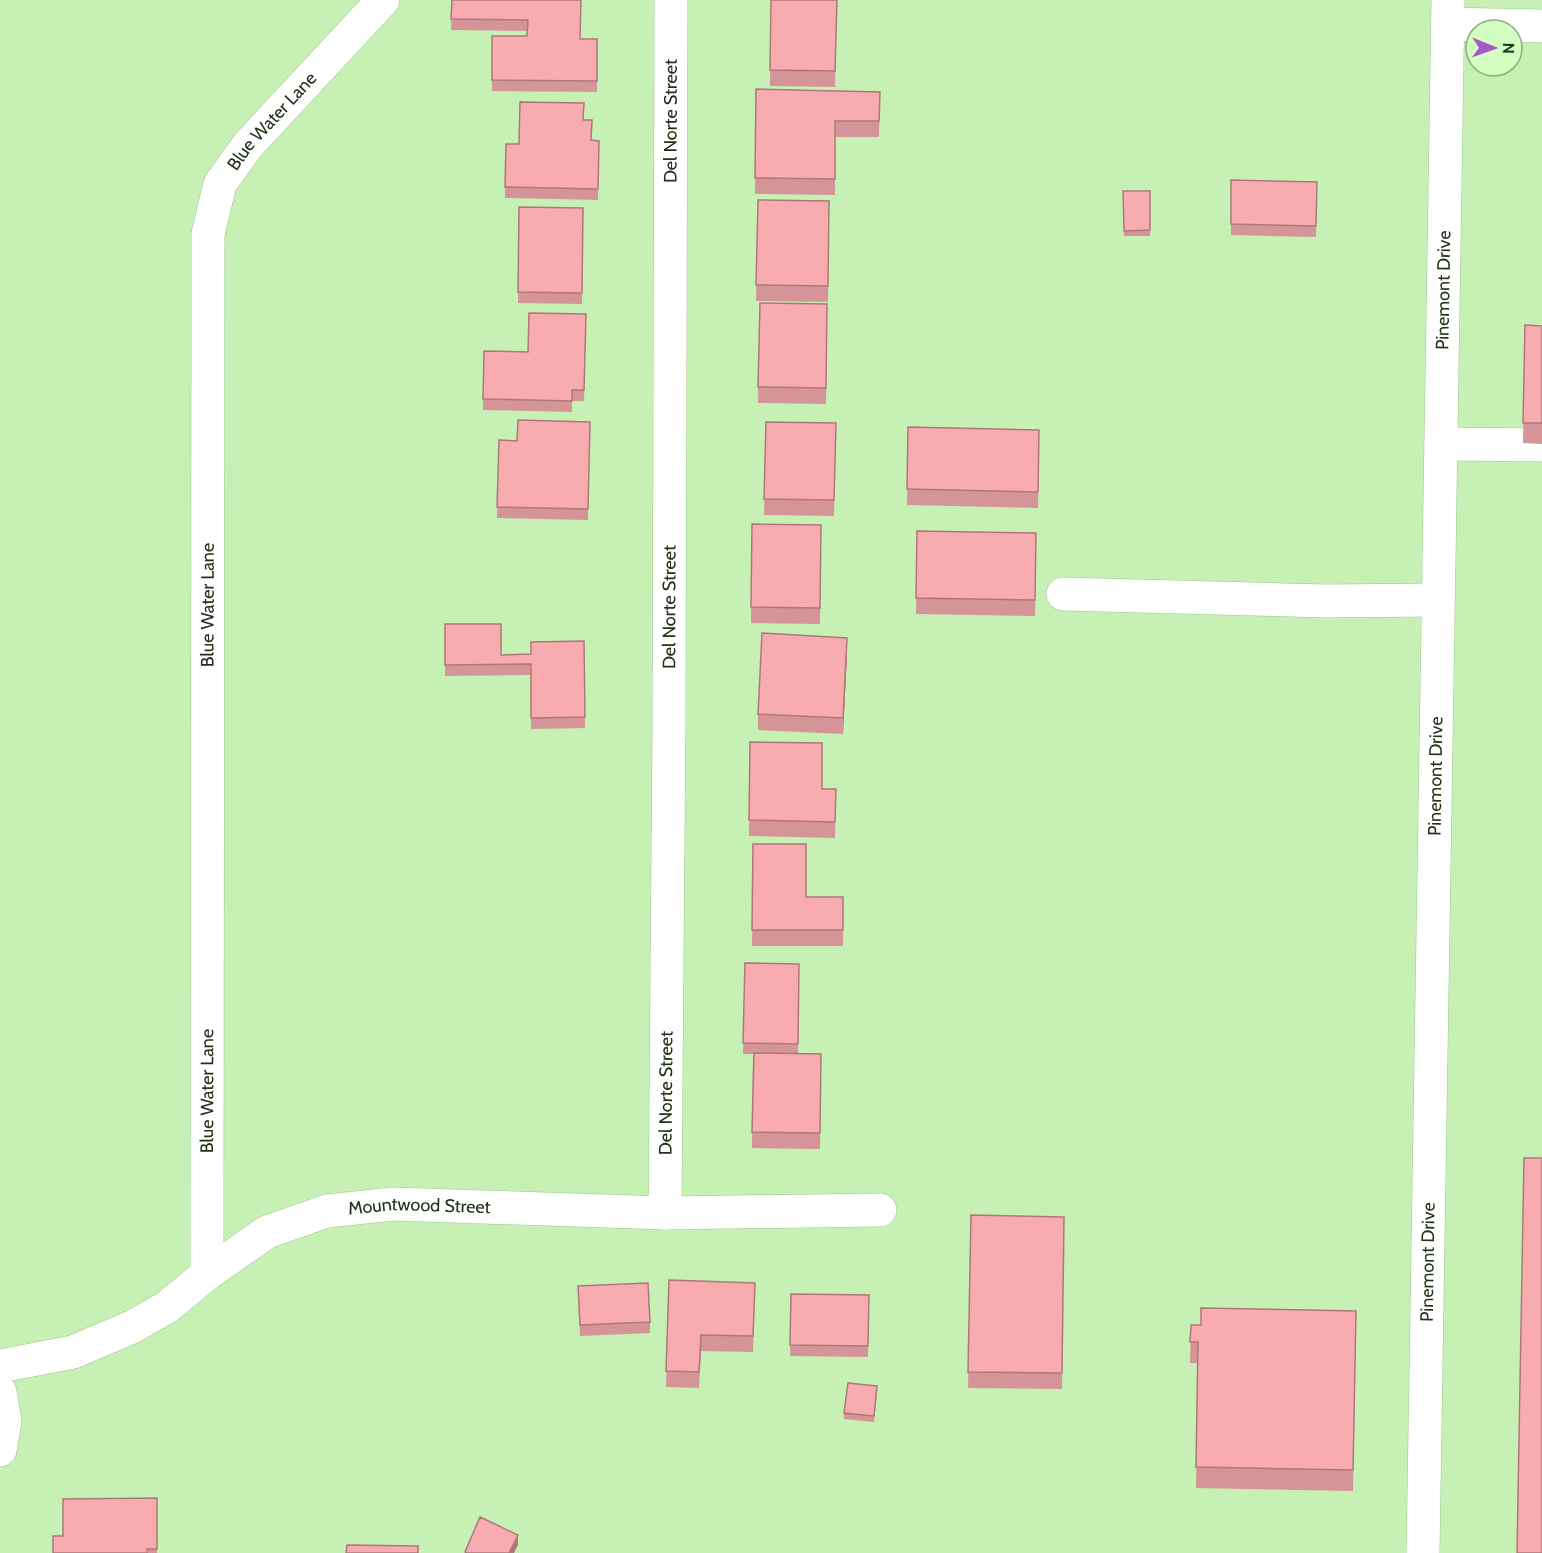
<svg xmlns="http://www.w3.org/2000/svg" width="1542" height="1553" font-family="Cabin,sans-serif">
  <rect width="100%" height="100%" fill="#c7f0b4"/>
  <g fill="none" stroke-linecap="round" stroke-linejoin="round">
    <!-- minor casing -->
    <g stroke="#9fc68c" stroke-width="34">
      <g id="minor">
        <path d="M1448,24L1542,26"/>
        <path d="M1441,444L1542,445"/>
        <path d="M1063,594L1325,601L1438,600"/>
        <path id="s1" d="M665,1213L669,723L671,0"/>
        <path id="s2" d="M207,1274L208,234L220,184L248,145L383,0"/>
        <path id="s3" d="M0,1366L73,1352L132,1327L167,1307L207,1274L267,1232L327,1211L393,1204L665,1213L880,1210"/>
        <path d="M0,1392L5,1421L0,1450"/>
      </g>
    </g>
    <!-- major casing -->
    <g stroke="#9fc68c" stroke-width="34">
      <g id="major">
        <path id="s4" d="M1423,1553L1448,0"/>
      </g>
    </g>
    <!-- minor -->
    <use href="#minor" stroke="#fff" stroke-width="33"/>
    <!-- major -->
    <use href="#major" stroke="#fff" stroke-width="33"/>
  </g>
  <!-- wall -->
  <path fill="#d59497" d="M452,0H581L580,39H597V92L492,91V36H527V31L451,30Z
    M771,0H837L835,87L770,86Z
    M756,89L880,92L879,137H835V195L755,194Z
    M583,120L591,140L599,141L598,200L505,198L506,144H519Z
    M1231,180L1317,182L1316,237L1231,235Z
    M1123,191H1150V236H1124Z
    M758,200L829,201L828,302L756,301Z
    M519,207L583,208L582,304L518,303Z
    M760,303L827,304L826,404L758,403Z
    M586,314L584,401H572V412L483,410L484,351L528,352Z
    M1525,325L1542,326V444L1523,443Z
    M590,422L588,520L497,518L499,440L517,441Z
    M766,422L836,423L834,516L764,515Z
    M908,427L1039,430L1038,508L907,505Z
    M752,524L821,525L820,624L751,623Z
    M917,531L1036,533L1035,616L916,614Z
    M445,624L501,655L531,654L584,641L585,728L531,729V675L445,676Z
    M847,653L843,734L758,730V714Z
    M750,742L822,789H836L835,838L749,836Z
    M753,844L806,897H843V946H752Z
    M745,963L799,964L798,1053L821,1054L820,1149L752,1148L753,1054H743Z
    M971,1215L1064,1217L1062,1389L968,1388Z
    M669,1280L755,1283L753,1352L701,1351L699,1388L666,1387Z
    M578,1286L650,1322V1333L580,1336Z
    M791,1294L869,1295L868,1357L790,1356Z
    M1356,1311L1353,1491L1196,1488L1198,1363H1190L1191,1325H1201Z
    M877,1392L874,1422L844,1419V1413Z
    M157,1498V1553H53Z"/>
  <!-- shaded-wall -->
  <path fill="#ae787b" d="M847,638V653L843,734V718Z
    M518,1535V1545L514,1553H509Z"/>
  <!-- building -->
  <path fill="#f8acb0" stroke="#ae787b" stroke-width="1.5" d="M452,0H581L580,39H597V81L492,80V36H527L528,20L451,19Z
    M771,0H837L835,71L770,70Z
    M756,89L880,92L879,121H835V179L755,178Z
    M520,102L584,103L583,120H592L591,140L599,141L598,189L505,187L506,144H519Z
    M1231,180L1317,182L1316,226L1231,224Z
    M1123,191H1150V230L1124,231Z
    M758,200L829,201L828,286L756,285Z
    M519,207L583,208L582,293L518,292Z
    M760,303L827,304L826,388L758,387Z
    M529,313L586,314L584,390H572V401L483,399L484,351L528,352Z
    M1525,325L1542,326V423H1523Z
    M518,420L590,422L588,509L497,507L499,440L517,441Z
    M766,422L836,423L834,500L764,499Z
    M908,427L1039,430L1038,492L907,489Z
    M752,524L821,525L820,608L751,607Z
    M917,531L1036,533L1035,600L916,598Z
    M445,624H501V655L531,654V642L584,641L585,717L531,718V664L445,665Z
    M762,633L847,638L843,718L758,714Z
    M750,742L822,743V789H836L835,822L749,820Z
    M753,844H806V897H843V930H752Z
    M745,963L799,964L798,1044L743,1043Z
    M754,1053L821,1054L820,1133L752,1132Z
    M1524,1158H1542V1553H1517Z
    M971,1215L1064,1217L1062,1373L968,1372Z
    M669,1280L755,1283L753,1336L701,1335L699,1372L666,1371Z
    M648,1283L650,1322L580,1325L578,1286Z
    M791,1294L869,1295L868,1346L790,1345Z
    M1201,1308L1356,1311L1353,1470L1196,1467L1198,1342H1190L1191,1325H1201Z
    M848,1383L877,1386L874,1416L844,1413Z
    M157,1498V1549H147V1553H53V1536H63V1499Z
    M480,1517L518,1535L509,1553H467L465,1552Z
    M347,1545L418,1546V1553H346Z"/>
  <g text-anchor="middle" stroke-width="6" stroke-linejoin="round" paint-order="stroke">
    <!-- street labels -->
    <g font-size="18" fill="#23331b" stroke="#d4fdc1">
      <text dy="6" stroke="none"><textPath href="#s1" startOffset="1092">Del Norte Street</textPath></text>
      <text dy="6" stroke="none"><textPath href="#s2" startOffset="1173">Blue Water Lane</textPath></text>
      <text dy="6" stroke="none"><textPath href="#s4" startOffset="1263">Pinemont Drive</textPath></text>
      <text dy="6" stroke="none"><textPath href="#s2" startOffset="669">Blue Water Lane</textPath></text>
      <text dy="6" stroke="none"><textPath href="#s1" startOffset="606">Del Norte Street</textPath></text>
      <text dy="6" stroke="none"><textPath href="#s4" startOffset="777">Pinemont Drive</textPath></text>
      <text dy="6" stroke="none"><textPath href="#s2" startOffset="183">Blue Water Lane</textPath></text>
      <text dy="6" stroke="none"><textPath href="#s1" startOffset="120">Del Norte Street</textPath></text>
      <text dy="6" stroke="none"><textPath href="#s3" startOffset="460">Mountwood Street</textPath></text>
      <text dy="6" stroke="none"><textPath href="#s4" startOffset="291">Pinemont Drive</textPath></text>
    </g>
  </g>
  <!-- north arrow -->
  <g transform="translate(1494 48) rotate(91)"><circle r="28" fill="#d4fdc1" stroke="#8dac7f" stroke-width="1.5"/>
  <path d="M0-4.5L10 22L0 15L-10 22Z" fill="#a857c7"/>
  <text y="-9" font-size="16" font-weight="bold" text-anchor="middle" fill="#23331b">N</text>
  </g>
</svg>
